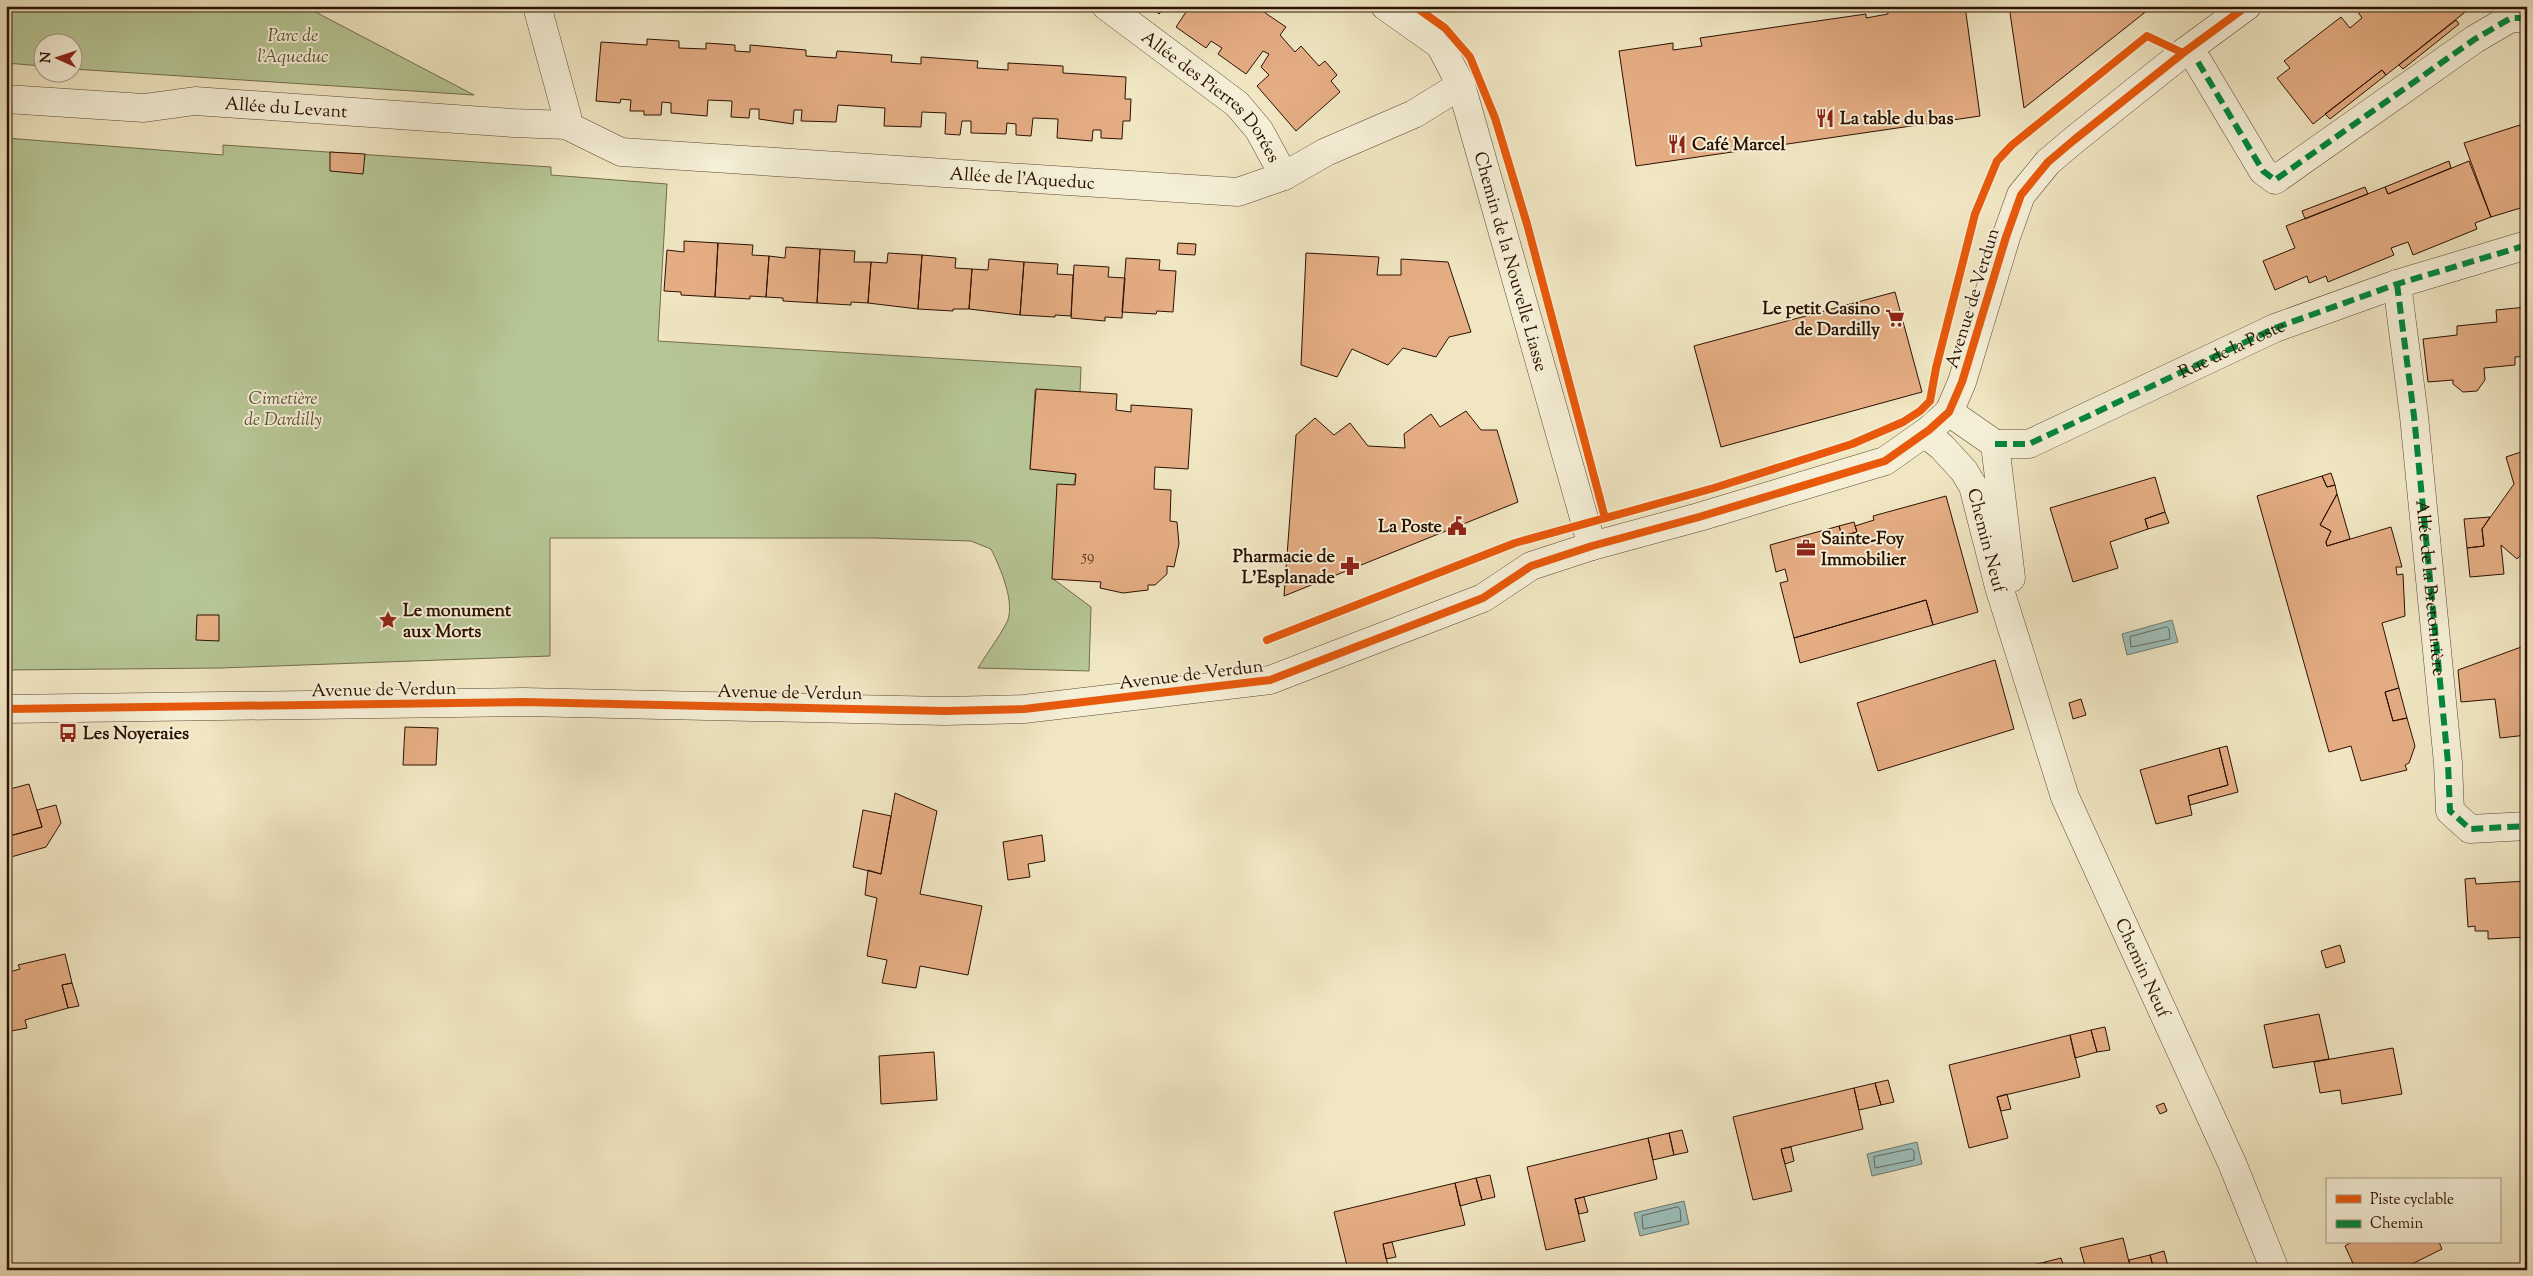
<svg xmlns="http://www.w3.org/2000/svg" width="2533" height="1276" font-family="'Sorts Mill Goudy',serif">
  <rect width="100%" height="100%" fill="#f0e6c2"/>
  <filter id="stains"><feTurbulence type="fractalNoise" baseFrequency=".004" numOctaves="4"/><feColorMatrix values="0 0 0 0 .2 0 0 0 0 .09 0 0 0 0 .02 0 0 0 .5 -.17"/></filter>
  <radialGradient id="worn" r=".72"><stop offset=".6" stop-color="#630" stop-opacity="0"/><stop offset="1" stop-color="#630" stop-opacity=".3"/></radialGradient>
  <!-- green -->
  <path fill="#b7c695" stroke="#726c4c" d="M6,6H304L474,95L73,69L72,42H42V66L6,63Z
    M6,138L223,155V145L551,167V175L667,184L658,341L1081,367L1080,392L1035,390L1030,469L1076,474L1052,578L1091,607L1089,671L978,668C987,653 998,639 1006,624C1017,605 1000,567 991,549L971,541L873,538H550V656L221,668L6,670Z"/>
  <!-- water -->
  <path fill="#9cbeba" stroke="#6f7970" d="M2172,620L2178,642L2127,655L2122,634Z
    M1917,1142L1922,1164L1872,1176L1867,1154Z
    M1684,1201L1689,1224L1640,1236L1634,1213Z"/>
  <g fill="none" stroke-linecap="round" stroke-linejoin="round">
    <!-- shore -->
    <path stroke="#64685e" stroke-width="1" d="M2167,627L2169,629L2170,639L2131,647L2130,637Z
      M1911,1149L1914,1151V1160L1875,1168L1874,1157Z
      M1678,1207L1680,1209L1681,1221L1643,1229L1642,1216Z"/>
  </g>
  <!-- building -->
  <path fill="#e5ad84" stroke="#2c1102" d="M1150,6H1167L1159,14Z
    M1190,6H1243L1250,10L1252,6H1255L1286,27L1280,35L1295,52L1301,46L1319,66L1325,61L1337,75L1331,81L1340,92L1296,131L1257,86L1269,75L1261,67L1269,54L1263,51L1246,74L1218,54L1222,48L1211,41L1206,48L1176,27Z
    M1898,6H1965L1980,116L1636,166L1619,51L1673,43V50L1702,46L1700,38L1866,14V18L1888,14L1887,8Z
    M2009,6H2153L2024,108Z
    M2366,6H2467L2469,9L2386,75L2382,70L2313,124L2277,78L2290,68L2284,61L2341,17L2350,28L2362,18L2358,12Z
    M2456,20L2459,24L2403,69L2399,65Z
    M647,39L679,41V48L706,49V43L735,45V51L750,52V45L806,50V56L836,58L837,51L892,55L891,62L921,64V57L978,61L977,68L1008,70V63L1063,66V73L1126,77L1125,99H1131L1130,121H1123L1122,139L1101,138V130H1093L1092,141L1057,138L1058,119L1033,118L1031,136L1016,135V124L1007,123L1006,134L971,133V121H962L960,135L945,134L946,113L922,112L921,127L884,126L885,108L838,105L836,122L801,121L802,110H794L793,124L759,119V109H750L749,118L731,117L732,101L708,100L707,116L671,113V103L662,102L661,115H644V111H630L631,100L621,99L620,103L596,101L601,42L647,45Z
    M2382,70L2386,75L2330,119L2325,114Z
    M2527,115V206L2491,217L2464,143L2526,123L2523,116Z
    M330,152L365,154L363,174L330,171Z
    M2449,161L2451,168L2388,194L2385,187Z
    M2469,161L2491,217L2475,223L2477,229L2413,255L2408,242L2391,248L2394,255L2328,282L2326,276L2309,283L2307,276L2275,290L2263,261L2295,248L2286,226L2385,187L2388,194Z
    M2365,187L2368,194L2305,219L2302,211Z
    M684,241L718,243L715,297L681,295V292L664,291L667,250L684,252Z
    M718,243L753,245L752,255L769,256L766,297L750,296V299L715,297Z
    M1178,243L1196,244L1195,255L1177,254Z
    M786,247L820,249L817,303L783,301V298L766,297L769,256L785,258Z
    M820,249L855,251L854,262H871L868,303L851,302V305L817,303Z
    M888,253L922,255L918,309L868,303L871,262L887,263Z
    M1306,253L1379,257L1377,275H1401V259L1448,262L1471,332L1449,337L1436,357L1403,348L1388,365L1352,349L1337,377L1301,365Z
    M922,255L956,258L955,268L972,269L969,309H953V311L918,309Z
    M1126,258L1160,260L1159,270L1176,271L1173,312L1157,311L1156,314L1122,312Z
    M989,259L1024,262L1020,315L969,309L972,269L988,270Z
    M1024,262L1058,264L1057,274L1073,275L1071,316L1055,315V317L1020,315Z
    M1074,265L1109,267L1108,277L1125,278L1122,318L1105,317V321L1071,318Z
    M1895,292L1922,392L1721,447L1694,346Z
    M2527,307V356L2515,357V365L2484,368L2485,380L2477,391L2463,392L2453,384V380L2428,382L2423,339L2457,335V326L2497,322L2496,310Z
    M1036,389L1117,394L1116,410L1131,412V405L1192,409L1188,469L1155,467L1154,489L1171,490L1170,521L1177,522L1179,544L1174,567L1167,566V574L1155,585H1148V590L1123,593L1100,588L1101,582L1052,579L1057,484L1075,485L1076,474L1030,469Z
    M1466,411L1481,430H1497L1518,502L1284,596L1296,435L1315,418L1334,435L1350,423L1368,446L1405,448L1404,434L1431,414L1440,427Z
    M2527,450V548L2517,559L2501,545L2504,574L2470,577L2467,548L2484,546L2482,529L2514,484L2506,457Z
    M2331,473L2335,485L2327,487L2322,476Z
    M2322,476L2327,487L2335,485L2337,494L2320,525L2331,531L2326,542L2327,546L2391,527L2402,567H2396L2397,575L2403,574L2405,616L2382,623L2399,688L2385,692L2393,721L2407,718L2415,746L2409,763L2405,765L2407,770L2361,781L2351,746L2329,752L2257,496Z
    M2155,477L2165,512L2145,519L2148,529L2110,542L2118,568L2073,582L2050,508Z
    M2337,494L2350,539L2327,546L2326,542L2331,531L2320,525Z
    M1946,496L1978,612L1933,625L1926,600L1794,638L1780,583L1788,581L1785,569L1776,572L1770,545L1839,526L1842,536L1857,532L1855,526L1874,520L1873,516Z
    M2165,512L2169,523L2148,529L2145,519Z
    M2490,517L2482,529L2484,546L2467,548L2464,519Z
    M1854,522L1857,532L1842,536L1839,526Z
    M1926,600L1933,625L1800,663L1794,638Z
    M197,615H219V641L196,640Z
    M2524,646L2527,674V735L2500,738L2495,699L2461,702L2458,670Z
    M1995,660L2014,729L1878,771L1857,703Z
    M2399,688L2407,718L2393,721L2385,692Z
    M2081,699L2086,715L2073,719L2069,703Z
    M405,727L438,728L436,765H403Z
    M2227,746L2238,792L2190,805L2188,796L2228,785L2219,748Z
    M2219,748L2228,785L2188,796L2192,815L2156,824L2140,770Z
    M29,784L42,827L6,837V790Z
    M895,793L937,811L920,894L982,906L968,975L920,966L916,988L882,983L887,960L867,956L877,898L865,895L868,870L881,874Z
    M56,805L61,823L46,847L11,857L6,837L42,827L37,810Z
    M863,810L891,816L881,874L853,867Z
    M1042,835L1045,861L1028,864L1030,877L1008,880L1003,842Z
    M2475,878L2476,884L2527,881V937L2488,939V931H2475V926L2468,927L2465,879Z
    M2340,945L2345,962L2326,968L2321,951Z
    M65,954L72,983L62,985L68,1008L25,1020L27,1028L6,1032V973L20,969L18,965Z
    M72,983L79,1006L68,1008L62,985Z
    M2319,1014L2329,1059L2273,1068L2264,1025Z
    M2105,1027L2110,1050L2097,1052L2091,1030Z
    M2091,1030L2097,1052L2075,1058L2070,1035Z
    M2070,1035L2080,1077L1997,1097L2008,1138L1969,1148L1949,1065Z
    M2393,1048L2402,1094L2342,1104L2340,1090L2320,1093L2314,1062Z
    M934,1052L937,1100L881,1104L879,1056Z
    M1888,1080L1894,1102L1881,1105L1875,1083Z
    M1875,1083L1881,1105L1859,1110L1854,1088Z
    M1854,1088L1863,1129L1781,1149L1792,1191L1753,1200L1733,1117Z
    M2007,1094L2011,1109L2001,1111L1997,1097Z
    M2164,1103L2167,1111L2160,1114L2156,1106Z
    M1682,1130L1688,1152L1674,1155L1669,1133Z
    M1669,1133L1674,1155L1653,1160L1648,1138Z
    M1648,1138L1657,1179L1575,1199L1585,1241L1546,1250L1527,1167Z
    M1791,1147L1794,1161L1785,1164L1781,1149Z
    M1490,1175L1495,1197L1482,1200L1476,1178Z
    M1476,1178L1482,1200L1460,1206L1455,1183Z
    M1455,1183L1465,1225L1383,1244L1389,1270H1348L1334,1212Z
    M1584,1197L1588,1212L1579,1214L1575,1199Z
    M2123,1238L2131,1270H2083L2086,1269L2080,1248Z
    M1392,1242L1396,1257L1386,1259L1383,1244Z
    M2352,1242H2439L2442,1249L2400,1270H2356L2345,1246Z
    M2164,1251L2169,1270H2154L2150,1255Z
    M2150,1255L2154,1270H2131L2129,1260Z
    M2061,1258L2065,1270H2047L2045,1262Z
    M2045,1262L2047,1270H2012Z"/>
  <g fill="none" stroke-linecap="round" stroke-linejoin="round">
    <!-- pedestrian casing -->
    <g stroke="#5d4632" stroke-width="29">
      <path id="pedestrian" d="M2198,62L2263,171L2275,180L2475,39L2511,18H2527"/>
    </g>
    <!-- minor casing -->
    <g stroke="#5d4632" stroke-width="29">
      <g id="minor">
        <path d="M537,6L567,116L566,125"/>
        <path id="s1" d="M1106,6L1237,104L1259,130L1284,176"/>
        <path id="s2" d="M1385,6L1440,45L1461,85L1592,546"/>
        <path id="s3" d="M6,99L144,108L195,101L513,123L566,125L621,152L1238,192L1284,176L1326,152L1414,114L1461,85"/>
        <path id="s4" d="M2397,284L2414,416L2448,763L2450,811L2470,829L2527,826"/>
        <path id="s5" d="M1995,444H2029L2275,328L2397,284L2527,245"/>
      </g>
    </g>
    <!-- tertiary casing -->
    <g stroke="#5d4632" stroke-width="29">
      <g id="tertiary">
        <path d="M1949,412L1995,444L2011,578"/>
        <path id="s6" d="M1925,433L1942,447L1964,471L1973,486L1999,587L2065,797L2232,1163L2275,1270"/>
        <path d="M6,709L523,702L945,711L1024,709L1270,680L1483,598L1531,566L1592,546L1699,517L1885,461L1929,430L1949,412L1962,382L2006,237L2021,195L2048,162L2074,140L2183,53L2247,6"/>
      </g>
    </g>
    <!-- pedestrian -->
    <use href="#pedestrian" stroke="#f5efd7" stroke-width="28"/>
    <!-- minor -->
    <use href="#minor" stroke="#f5efd7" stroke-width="28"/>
    <!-- tertiary -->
    <use href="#tertiary" stroke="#f5efd7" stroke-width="28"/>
    <!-- quiet -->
    <path stroke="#00873e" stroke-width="6" stroke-dasharray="12 6" stroke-linecap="butt" d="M2198,62L2263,171L2275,180L2475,39L2511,18H2527
      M2397,284L2414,416L2448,763L2450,811L2470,829L2527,826
      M1995,444H2029L2275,328L2397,284L2527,245"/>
    <!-- cycleway casing -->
    <g stroke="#f5efd7" stroke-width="11">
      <path id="cycleway" d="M1410,6L1417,8L1445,28L1470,57L1495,118L1527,224L1605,518
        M1267,640L1515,543L1714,488L1852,444L1903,422L1920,411L1930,401L1936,368L1975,214L1997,161L2012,145L2147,36L2183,53
        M6,709L523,702L945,711L1024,709L1270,680L1483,598L1531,566L1592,546L1699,517L1885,461L1929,430L1949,412L1962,382L2006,237L2021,195L2048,162L2074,140L2183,53L2247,6"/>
    </g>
    <!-- cycleway -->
    <use href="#cycleway" stroke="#e8590c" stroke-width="8"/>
  </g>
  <!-- icons -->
  <defs>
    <g id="restaurant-bare" transform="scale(1.5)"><path d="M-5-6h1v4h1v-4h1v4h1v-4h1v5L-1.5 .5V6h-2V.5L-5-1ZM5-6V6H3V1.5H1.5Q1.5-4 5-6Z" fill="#8f2418" stroke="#f5efd7" stroke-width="2.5" paint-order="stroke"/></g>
    <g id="supermarket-bare" transform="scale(1.5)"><path d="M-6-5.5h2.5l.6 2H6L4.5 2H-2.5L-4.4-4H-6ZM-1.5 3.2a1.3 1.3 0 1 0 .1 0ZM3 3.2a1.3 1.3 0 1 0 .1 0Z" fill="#8f2418" stroke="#f5efd7" stroke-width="2.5" paint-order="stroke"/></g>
    <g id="civic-bare" transform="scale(1.5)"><path d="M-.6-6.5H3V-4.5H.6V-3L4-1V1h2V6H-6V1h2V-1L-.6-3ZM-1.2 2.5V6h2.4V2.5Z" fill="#8f2418" stroke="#f5efd7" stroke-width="2.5" paint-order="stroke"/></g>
    <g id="office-bare" transform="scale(1.5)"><path d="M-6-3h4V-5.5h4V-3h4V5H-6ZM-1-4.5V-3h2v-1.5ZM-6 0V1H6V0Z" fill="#8f2418" stroke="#f5efd7" stroke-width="2.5" paint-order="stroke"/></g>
    <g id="pharmacy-bare" transform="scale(1.5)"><path d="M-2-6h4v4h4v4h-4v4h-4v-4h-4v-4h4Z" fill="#8f2418" stroke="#f5efd7" stroke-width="2.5" paint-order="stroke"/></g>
    <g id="sight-bare" transform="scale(1.5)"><path d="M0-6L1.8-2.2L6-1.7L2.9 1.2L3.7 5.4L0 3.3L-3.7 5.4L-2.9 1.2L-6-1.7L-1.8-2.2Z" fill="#8f2418" stroke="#f5efd7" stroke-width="2.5" paint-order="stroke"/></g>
    <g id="bus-bare" transform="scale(1.5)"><path d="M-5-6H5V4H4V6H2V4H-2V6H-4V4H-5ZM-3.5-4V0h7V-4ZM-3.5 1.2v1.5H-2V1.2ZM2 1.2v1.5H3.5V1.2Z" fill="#8f2418" stroke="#f5efd7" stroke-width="2.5" paint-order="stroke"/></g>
  </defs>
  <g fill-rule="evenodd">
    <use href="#restaurant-bare" x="1825" y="118"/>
    <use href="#restaurant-bare" x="1677" y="144"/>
    <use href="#supermarket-bare" x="1895" y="318"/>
    <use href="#civic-bare" x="1457" y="526"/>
    <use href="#office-bare" x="1806" y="548"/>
    <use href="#pharmacy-bare" x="1350" y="566"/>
    <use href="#sight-bare" x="388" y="620"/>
    <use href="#bus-bare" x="68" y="733"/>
  </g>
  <g text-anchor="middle" stroke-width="4" stroke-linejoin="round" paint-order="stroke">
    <!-- number labels -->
    <g font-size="15" fill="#5a3822">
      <text x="1088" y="561">59</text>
    </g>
    <!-- park labels -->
    <g font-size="18" font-style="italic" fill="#5d5035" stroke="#f5efd7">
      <text x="293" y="41">Parc de<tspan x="293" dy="21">l'Aqueduc</tspan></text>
      <text x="283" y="404">Cimetière<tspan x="283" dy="21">de Dardilly</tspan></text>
    </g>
    <!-- street labels -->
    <g font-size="18" fill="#2c1102" stroke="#f5efd7">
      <text dy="6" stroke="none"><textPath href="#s1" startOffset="140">Allée des Pierres Dorées</textPath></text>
      <text dy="6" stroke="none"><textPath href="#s3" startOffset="281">Allée du Levant</textPath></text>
      <text dy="6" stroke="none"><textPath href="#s3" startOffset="1025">Allée de l'Aqueduc</textPath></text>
      <text dy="6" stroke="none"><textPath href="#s2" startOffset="296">Chemin de la Nouvelle Liasse</textPath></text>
      <text transform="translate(1972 298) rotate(-73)" y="6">Avenue de Verdun</text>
      <text dy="6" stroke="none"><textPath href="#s5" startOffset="258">Rue de la Poste</textPath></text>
      <text dy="6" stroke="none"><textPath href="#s6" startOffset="128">Chemin Neuf</textPath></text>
      <text dy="6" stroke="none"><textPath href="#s4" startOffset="306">Allée de la Bretonnière</textPath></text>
      <text transform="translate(1191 674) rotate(-7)" y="6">Avenue de Verdun</text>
      <text transform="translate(384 689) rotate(-1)" y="6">Avenue de Verdun</text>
      <text transform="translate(790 692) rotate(1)" y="6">Avenue de Verdun</text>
      <text dy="6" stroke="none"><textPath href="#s6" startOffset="584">Chemin Neuf</textPath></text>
    </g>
    <!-- poi labels -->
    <g font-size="18" font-weight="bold" fill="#2c1102" stroke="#f5efd7" text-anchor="start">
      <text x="1840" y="124">La table du bas</text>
      <text x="1692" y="150">Café Marcel</text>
      <text x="1880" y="314" text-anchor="end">Le petit Casino<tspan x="1880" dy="21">de Dardilly</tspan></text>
      <text x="1442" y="532" text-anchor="end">La Poste</text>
      <text x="1821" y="544">Sainte-Foy<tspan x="1821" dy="21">Immobilier</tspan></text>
      <text x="1335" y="562" text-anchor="end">Pharmacie de<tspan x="1335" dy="21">L'Esplanade</tspan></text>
      <text x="403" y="616">Le monument<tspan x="403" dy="21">aux Morts</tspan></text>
      <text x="83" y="739">Les Noyeraies</text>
    </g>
  </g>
  <!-- margin -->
  <rect width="2533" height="1276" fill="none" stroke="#f0e6c2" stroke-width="25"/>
  <rect x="8" y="8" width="2518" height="1261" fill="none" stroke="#2c1102" stroke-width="2.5"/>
  <rect x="12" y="12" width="2508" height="1251" fill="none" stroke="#2c1102"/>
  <!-- legend -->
  <rect x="2326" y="1178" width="175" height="65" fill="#f5efd7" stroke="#a59682"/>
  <rect x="2336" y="1195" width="25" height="8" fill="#e8590c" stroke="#a59682"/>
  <text x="2370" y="1204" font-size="15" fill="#2c1102">Piste cyclable</text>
  <rect x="2336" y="1220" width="25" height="8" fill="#00873e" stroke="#a59682"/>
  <text x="2370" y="1228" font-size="15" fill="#2c1102">Chemin</text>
  <!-- north arrow -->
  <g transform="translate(58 58) rotate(273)"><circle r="24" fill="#f5efd7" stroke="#a59682"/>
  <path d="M0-4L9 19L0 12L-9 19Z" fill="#8f2418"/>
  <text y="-8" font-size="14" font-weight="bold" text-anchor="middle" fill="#2c1102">N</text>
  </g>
  <rect width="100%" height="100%" filter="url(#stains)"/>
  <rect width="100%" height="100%" fill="url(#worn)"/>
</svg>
